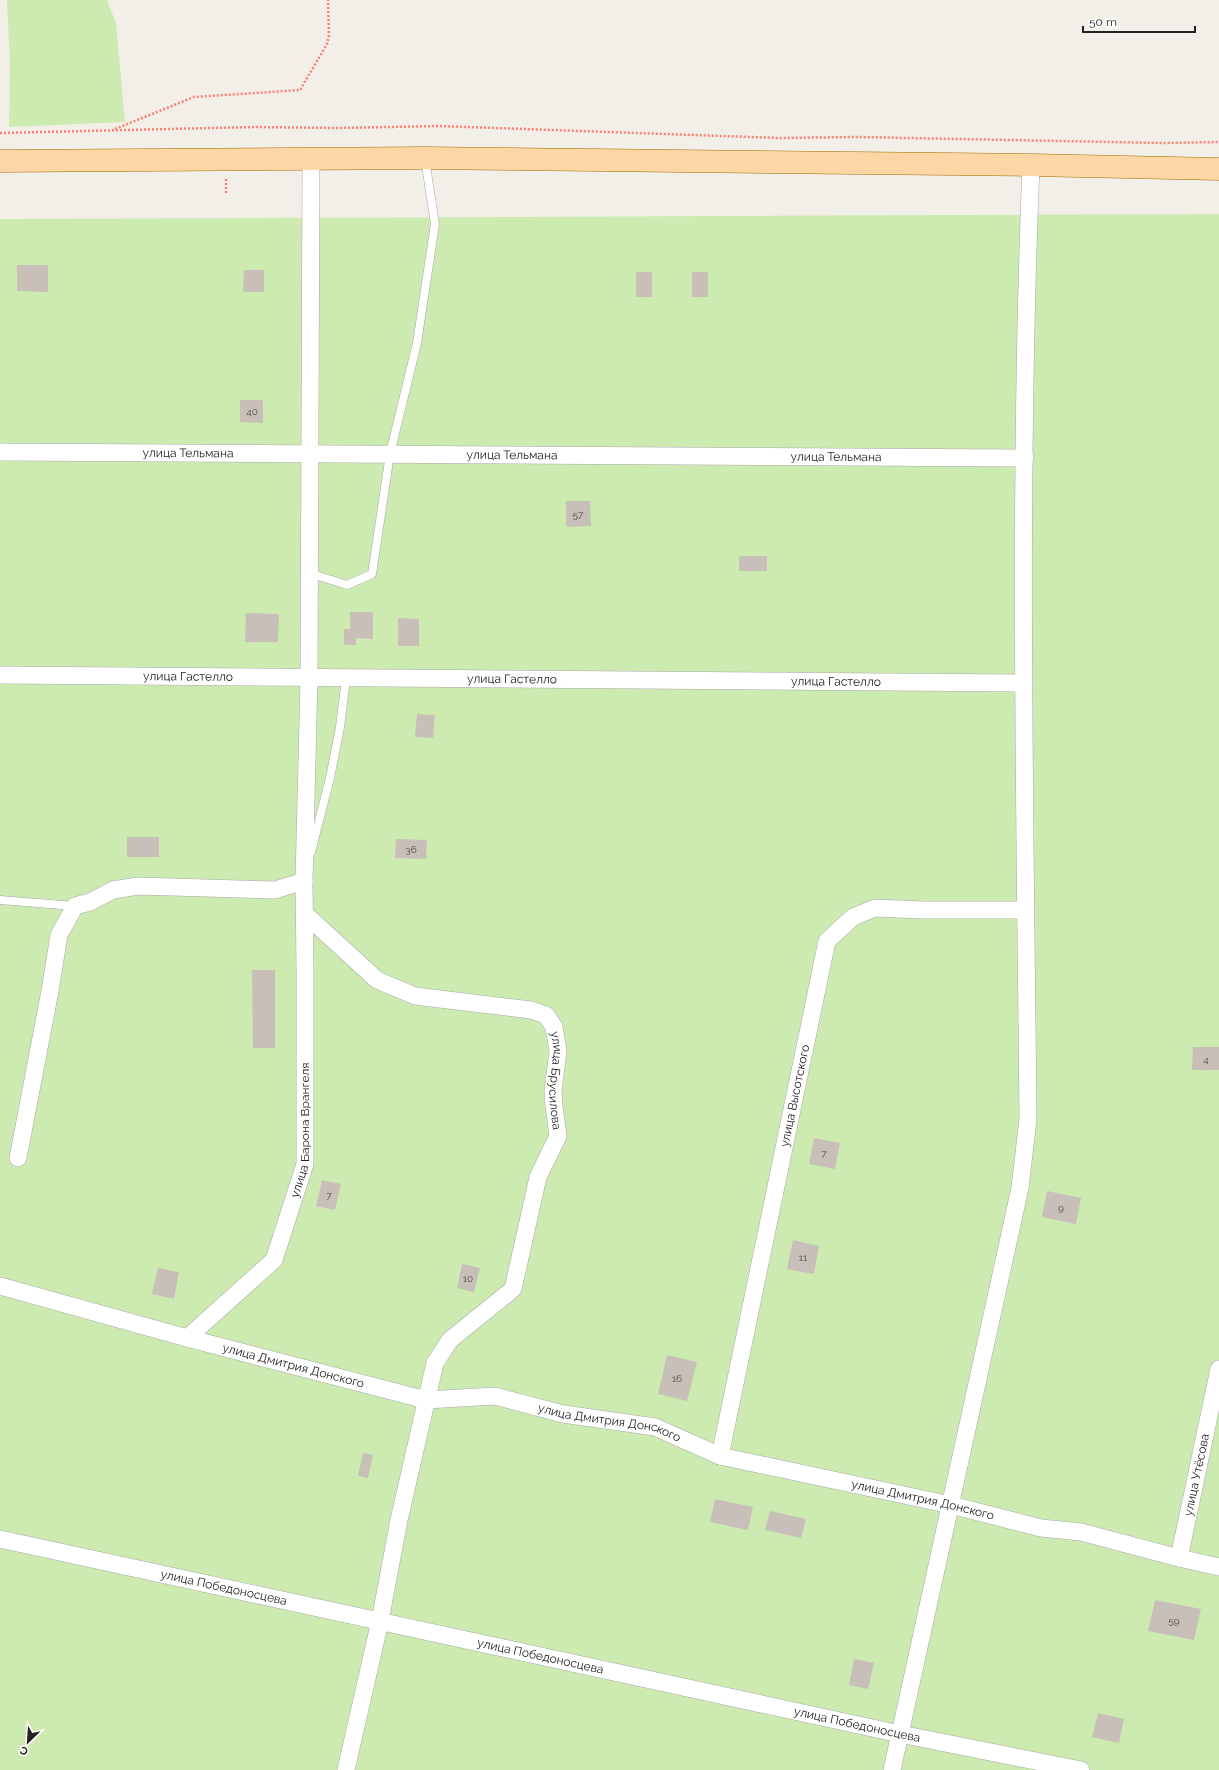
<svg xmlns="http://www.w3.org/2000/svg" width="1219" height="1770" font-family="Raleway,sans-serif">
  <rect width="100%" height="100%" fill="#f2efe9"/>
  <!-- grass -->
  <path fill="#cdebb0" d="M7,0H107L116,23L125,122L9,127L10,64Z
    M1219,214V1770H0V219Z"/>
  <!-- building -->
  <path fill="#c7bfb8" d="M17,265H48V292L17,291Z
    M244,270H264V292H243Z
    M636,272H652V297H636Z
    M692,272H708V297H692Z
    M240,400H263V423L240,422Z
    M566,501H590L591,526L566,527Z
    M739,556H767V571H739Z
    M350,612H373V639L356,638V645H344V629H350Z
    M246,613L279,614L278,642H245Z
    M398,618L419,619V646H398Z
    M417,714L435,715L433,738L415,737Z
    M127,837H159V857H127Z
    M396,839L427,840L426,859L395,858Z
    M252,970H275V1048H253Z
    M1193,1047H1219V1070H1192Z
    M814,1138L840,1143L835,1169L809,1164Z
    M322,1180L341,1184L335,1210L316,1206Z
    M1047,1191L1081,1198L1076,1224L1042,1217Z
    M793,1240L819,1246L814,1274L787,1269Z
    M462,1264L480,1268L474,1292L457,1288Z
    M158,1268L179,1272L174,1299L152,1294Z
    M667,1355L697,1362L687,1401L658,1394Z
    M363,1453L373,1455L368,1478L358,1476Z
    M715,1499L753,1507L748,1530L710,1522Z
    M770,1511L806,1519L801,1538L765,1530Z
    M1155,1600L1201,1609L1194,1640L1148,1631Z
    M854,1659L874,1663L868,1689L849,1685Z
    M1098,1713L1124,1719L1119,1743L1092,1737Z"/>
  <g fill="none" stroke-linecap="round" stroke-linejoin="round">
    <!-- service casing -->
    <g stroke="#a9a9a9" stroke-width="9">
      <path id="service" d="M309,573L347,585L372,574L390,454L417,343L435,224L425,159
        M311,852L330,778L340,727L346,679
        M0,900L75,906"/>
    </g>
    <!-- minor casing -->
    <g stroke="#a9a9a9" stroke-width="18">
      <g id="minor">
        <path id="s1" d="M0,452L1025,458"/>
        <path id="s2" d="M0,675L1024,683"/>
        <path id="s3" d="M305,914L377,980L415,996L531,1010L546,1015L554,1027L558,1051L553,1091L554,1106L558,1136L538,1177L513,1289L450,1340L435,1363L399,1520L380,1621L346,1770"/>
        <path d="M18,1158L50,991L59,935L75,906L90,902L113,890L138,886L275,890L304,881"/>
        <path id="s4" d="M0,1286L187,1338L426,1400L495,1396L563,1414L655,1427L720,1456L951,1505L1041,1528L1081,1532L1179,1558L1219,1567"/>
        <path id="s5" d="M187,1338L274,1260L305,1164V969L304,881L309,679L311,159"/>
        <path id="s6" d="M720,1456L827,941L853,917L875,908L923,910H1026"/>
        <path id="s7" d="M0,1539L900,1734L1081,1770"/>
        <path id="s8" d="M1179,1558L1219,1369"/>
        <path d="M892,1770L1020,1188L1028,1119C1025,801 1018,483 1031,165"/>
      </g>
    </g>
    <!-- primary casing -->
    <g stroke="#a06b00" stroke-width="23">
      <path id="primary" d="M0,161L425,158L1031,165L1219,169"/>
    </g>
    <!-- path -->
    <path stroke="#fa8072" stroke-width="2.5" stroke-dasharray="2 2" stroke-linecap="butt" d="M115,129L194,97L300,90L327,44L329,35L328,0
      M0,133L254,127L337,128L439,126L779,138L857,137L1162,143L1219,142
      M226,193V177"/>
    <!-- service -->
    <use href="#service" stroke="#fff" stroke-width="8"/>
    <!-- minor -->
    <use href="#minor" stroke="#fff" stroke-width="17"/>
    <!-- primary -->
    <use href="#primary" stroke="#fcd6a4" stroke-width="22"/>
  </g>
  <g text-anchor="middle" stroke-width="3" stroke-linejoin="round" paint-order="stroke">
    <!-- number labels -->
    <g font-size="10" fill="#4b4948">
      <text x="252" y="415">40</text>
      <text x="578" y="518">57</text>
      <text x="411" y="853">36</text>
      <text x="1206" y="1063">4</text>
      <text x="824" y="1157">7</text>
      <text x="329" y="1199">7</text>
      <text x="1061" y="1211">9</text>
      <text x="803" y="1261">11</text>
      <text x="468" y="1282">10</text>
      <text x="677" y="1382">16</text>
      <text x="1174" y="1624">59</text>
    </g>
    <!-- street labels -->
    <g font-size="12" fill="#222" stroke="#fff">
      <text dy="4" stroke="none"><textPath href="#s1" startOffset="188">улица Тельмана</textPath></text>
      <text dy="4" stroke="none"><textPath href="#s1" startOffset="512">улица Тельмана</textPath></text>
      <text dy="4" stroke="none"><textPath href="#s1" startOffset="836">улица Тельмана</textPath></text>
      <text dy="4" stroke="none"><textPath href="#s2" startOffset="188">улица Гастелло</textPath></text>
      <text dy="4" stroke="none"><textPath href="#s2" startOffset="512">улица Гастелло</textPath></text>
      <text dy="4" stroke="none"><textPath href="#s2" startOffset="836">улица Гастелло</textPath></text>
      <text dy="4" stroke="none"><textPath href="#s3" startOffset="340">улица Брусилова</textPath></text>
      <text dy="4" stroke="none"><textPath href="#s6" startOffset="368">улица Высотского</textPath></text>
      <text dy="4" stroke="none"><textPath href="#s5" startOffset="251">улица Барона Врангеля</textPath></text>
      <text dy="4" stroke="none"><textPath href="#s4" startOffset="304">улица Дмитрия Донского</textPath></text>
      <text dy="4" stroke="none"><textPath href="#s4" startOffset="628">улица Дмитрия Донского</textPath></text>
      <text dy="4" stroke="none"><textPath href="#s8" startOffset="85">улица Утёсова</textPath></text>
      <text dy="4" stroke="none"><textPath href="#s4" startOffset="952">улица Дмитрия Донского</textPath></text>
      <text dy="4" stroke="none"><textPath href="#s7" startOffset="229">улица Победоносцева</textPath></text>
      <text dy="4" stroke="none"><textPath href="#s7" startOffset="553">улица Победоносцева</textPath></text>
      <text dy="4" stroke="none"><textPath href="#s7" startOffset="877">улица Победоносцева</textPath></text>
    </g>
  </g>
  <!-- north arrow -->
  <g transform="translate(28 1742) rotate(205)" stroke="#ffffff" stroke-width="3" paint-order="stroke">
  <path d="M0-3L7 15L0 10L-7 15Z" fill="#222222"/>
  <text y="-6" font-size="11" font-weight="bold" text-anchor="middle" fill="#222222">С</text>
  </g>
  <!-- scale -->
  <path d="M1083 26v6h112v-6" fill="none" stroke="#222222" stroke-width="2"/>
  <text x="1089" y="26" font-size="12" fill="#222222" stroke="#ffffff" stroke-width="3" paint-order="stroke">50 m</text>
</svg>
